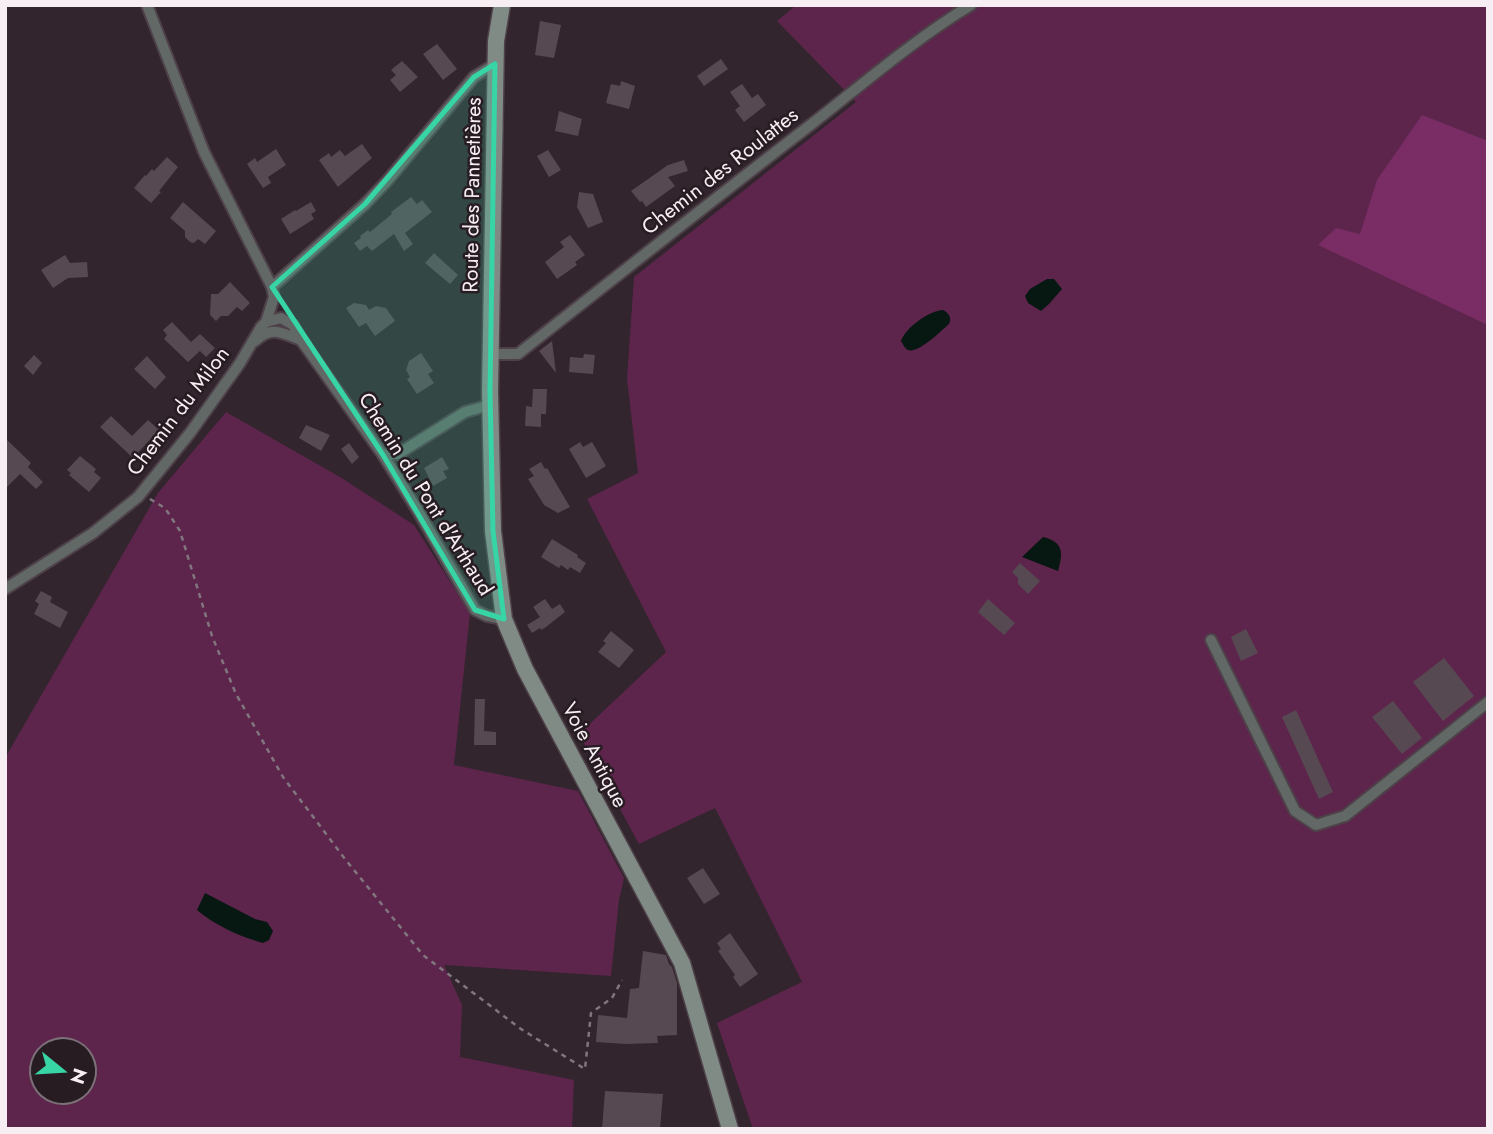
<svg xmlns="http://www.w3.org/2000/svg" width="1493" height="1134" font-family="Jost,sans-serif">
  <rect width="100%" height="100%" fill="#32252d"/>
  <!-- green -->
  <path fill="#5d254c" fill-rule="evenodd" d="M796,5H1488V1129H753L717,1023L802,982L715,808L639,844L579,734L666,652L587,499L638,473L627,379L634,277L856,102L777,21Z
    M226,412L340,477L414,525L470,613L454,765L578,791L624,878L619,900L611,976L444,965L462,1005L460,1057L574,1080L572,1129H5V758L158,493ZM42,1050H84V1092H42Z"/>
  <!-- forest -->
  <path fill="#792d64" d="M1422,115L1488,141V325L1318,245L1336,228L1360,234L1377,180Z"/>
  <!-- water -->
  <path fill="#071711" d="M1047,279H1054L1062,289L1049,304L1041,311L1028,303L1025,296L1030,289Z
    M943,310C949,313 952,318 949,324C941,331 918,354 908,350C905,349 903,344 901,341C906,327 929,311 943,310Z
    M1043,537C1064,542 1063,553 1058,571L1022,557Z
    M205,893L255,919L267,922L273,931L269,940L263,943C239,936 216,926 197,910Z"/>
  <!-- building -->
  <path fill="#574952" d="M540,21L561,25L554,58L535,55Z
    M437,44L457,69L443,80L423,54Z
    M721,59L728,69L704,86L697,76Z
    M402,61L418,77L400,92L390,80L396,75L391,70Z
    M621,81L635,86L629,109L606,103L611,84L620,86Z
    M742,84L752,98L758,94L766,105L744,122L735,110L740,106L730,92Z
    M559,111L582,119L578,136L555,131Z
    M362,144L372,158L338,187L319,160L329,153L331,157L340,150L345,156Z
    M276,149L286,165L268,177L271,183L263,188L247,164L255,158L257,162Z
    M548,150L561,170L549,177L537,156Z
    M167,157L178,167L159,191L161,192L151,203L134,188L145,175L146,176L152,169L154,171Z
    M684,160L688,171L668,177L675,186L646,207L642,201L640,202L631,191L668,165Z
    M579,192L593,194L603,222L588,228L577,207Z
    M411,197L417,204L422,200L432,212L405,233L413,244L404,251L394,234L372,251L367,246L360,251L354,243L361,238L360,236L368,230L370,232L392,214L391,212Z
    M183,202L216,231L205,244L198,239L194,243L190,242L185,237V231L170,218Z
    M311,202L316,211L311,214L314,219L290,234L281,219L295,210L296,211Z
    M570,235L585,255L575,262L577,265L557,279L545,262L564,247L560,242Z
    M434,253L458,275L450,284L425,263Z
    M65,255L70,263L87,262L88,277L68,278L53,288L41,270Z
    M230,282L250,303L242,311L237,307L228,316H221L216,321L210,315L211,294H218Z
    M354,303L366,305L369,310L376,306L386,308L395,321L375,336L366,323L359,327L350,314L346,308Z
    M172,322L191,342L200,334L215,348L206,357L200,351L188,362L164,339L167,335L163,330Z
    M552,341L556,373L539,351Z
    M421,353L433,371L428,374L434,383L417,394L407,379L410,377L406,370L409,361Z
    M584,354L595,355L593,374L569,372L570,357L583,358Z
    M34,355L42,363L33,375L24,366Z
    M147,356L166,377L155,389L134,369Z
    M533,389H547L546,414H541V427L525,426L526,406L532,407Z
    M111,416L132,436L148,420L159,430L133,458L100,427Z
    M306,425L330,435L321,451L299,438Z
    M5,438L31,463L28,467L43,482L36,489L20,474L5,489Z
    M580,442L583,447L592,442L606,466L586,478L569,449Z
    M349,443L359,457L352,464L341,449Z
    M80,456L96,469L94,472L101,478L89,492L69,475L71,473L67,470Z
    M442,457L449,469L443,471L447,478L433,486L424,468Z
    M541,462L545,469L547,468L570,507L558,513L544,505L528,479L534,476L529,469Z
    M552,539L578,555L577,557L586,563L580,573L570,567L568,570L561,565L559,568L541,557Z
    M1020,563L1040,581L1028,594L1018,584V578L1012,572Z
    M41,591L52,597L50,602L68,612L60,628L34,614L39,604L35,601Z
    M545,599L552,609L560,604L565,612L546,627L541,630L540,628L532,633L527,625L540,617L533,607Z
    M988,599L1015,623L1004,635L978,612Z
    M1246,629L1258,653L1241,661L1231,637Z
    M611,631L634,650L619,668L598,652L606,643L603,641Z
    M1444,658L1474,696L1443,721L1413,682Z
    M475,699H485L484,731L496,732V745H474Z
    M1393,701L1422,738L1402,754L1372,717Z
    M1296,710L1333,792L1319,799L1282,717Z
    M703,868L720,894L704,904L687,878Z
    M730,933L758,974L740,987L733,977L735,975L718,951L721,949L717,943Z
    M643,951L666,955L669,964L672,967L677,983V1035L657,1036L658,1043L626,1044L596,1042L598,1015L627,1018L630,989L639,988Z
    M605,1091L663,1094L660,1129H602Z"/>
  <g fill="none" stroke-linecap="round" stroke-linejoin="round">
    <!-- street casing -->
    <g stroke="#4e4149" stroke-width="14">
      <path id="street" d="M147,5L204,152L272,287L274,297L266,322
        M272,287L365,204L387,181L474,77L495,64
        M255,341C272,325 282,333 301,340
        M491,354H518C616,277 714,199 813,123C864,83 915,39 971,5
        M383,455L398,454L465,412L490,405
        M5,589L93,533L138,497L190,433L240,363L261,327L266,322L281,318L293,325L301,340L383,455L418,511L475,610L487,616L504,619
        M1211,640L1295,811L1316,825L1345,816L1488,702"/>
    </g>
    <!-- secondary casing -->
    <g stroke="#4e4149" stroke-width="19">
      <path id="secondary" d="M502,5L496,41L490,391L493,531L504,619L525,669L682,963L730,1129"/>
    </g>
    <!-- path -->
    <path stroke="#82767e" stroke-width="2.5" stroke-dasharray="5 5" stroke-linecap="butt" d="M150,499L165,508L180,531L212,636L236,694L283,777L345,859L423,955L521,1029L585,1069L591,1013L612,998L622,980"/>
    <!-- street -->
    <use href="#street" stroke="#616865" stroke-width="10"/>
    <!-- secondary -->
    <use href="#secondary" stroke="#808b86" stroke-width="16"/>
  </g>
  <!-- marked area -->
  <path fill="#37d4a6" fill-opacity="0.2" stroke="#37d4a6" stroke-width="5" stroke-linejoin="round" d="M495,64L490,391L493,531L504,619L475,610L383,455L272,287L365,204L474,77Z"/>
  <g text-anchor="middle" stroke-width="5" stroke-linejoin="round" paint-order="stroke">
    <!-- street labels -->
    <g font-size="21" fill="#f7eef4" stroke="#281c23">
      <text transform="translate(720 171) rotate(-38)" y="7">Chemin des Roulattes</text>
      <text transform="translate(472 195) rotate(-89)" y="7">Route des Pannetières</text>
      <text transform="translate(178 411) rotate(-53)" y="7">Chemin du Milon</text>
      <text transform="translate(426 494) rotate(58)" y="7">Chemin du Pont d'Arthaud</text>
      <text transform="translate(595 755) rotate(62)" y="7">Voie Antique</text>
    </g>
  </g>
  <!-- border -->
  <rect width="1493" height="1134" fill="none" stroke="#f7eef4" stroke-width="14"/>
  <!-- north arrow -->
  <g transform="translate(63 1071) rotate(108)"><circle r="33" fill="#281c23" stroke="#7b7077" stroke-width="2"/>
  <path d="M0-5L12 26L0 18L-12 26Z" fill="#37d4a6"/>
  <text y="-10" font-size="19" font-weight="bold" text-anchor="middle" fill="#f7eef4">N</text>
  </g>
</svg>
